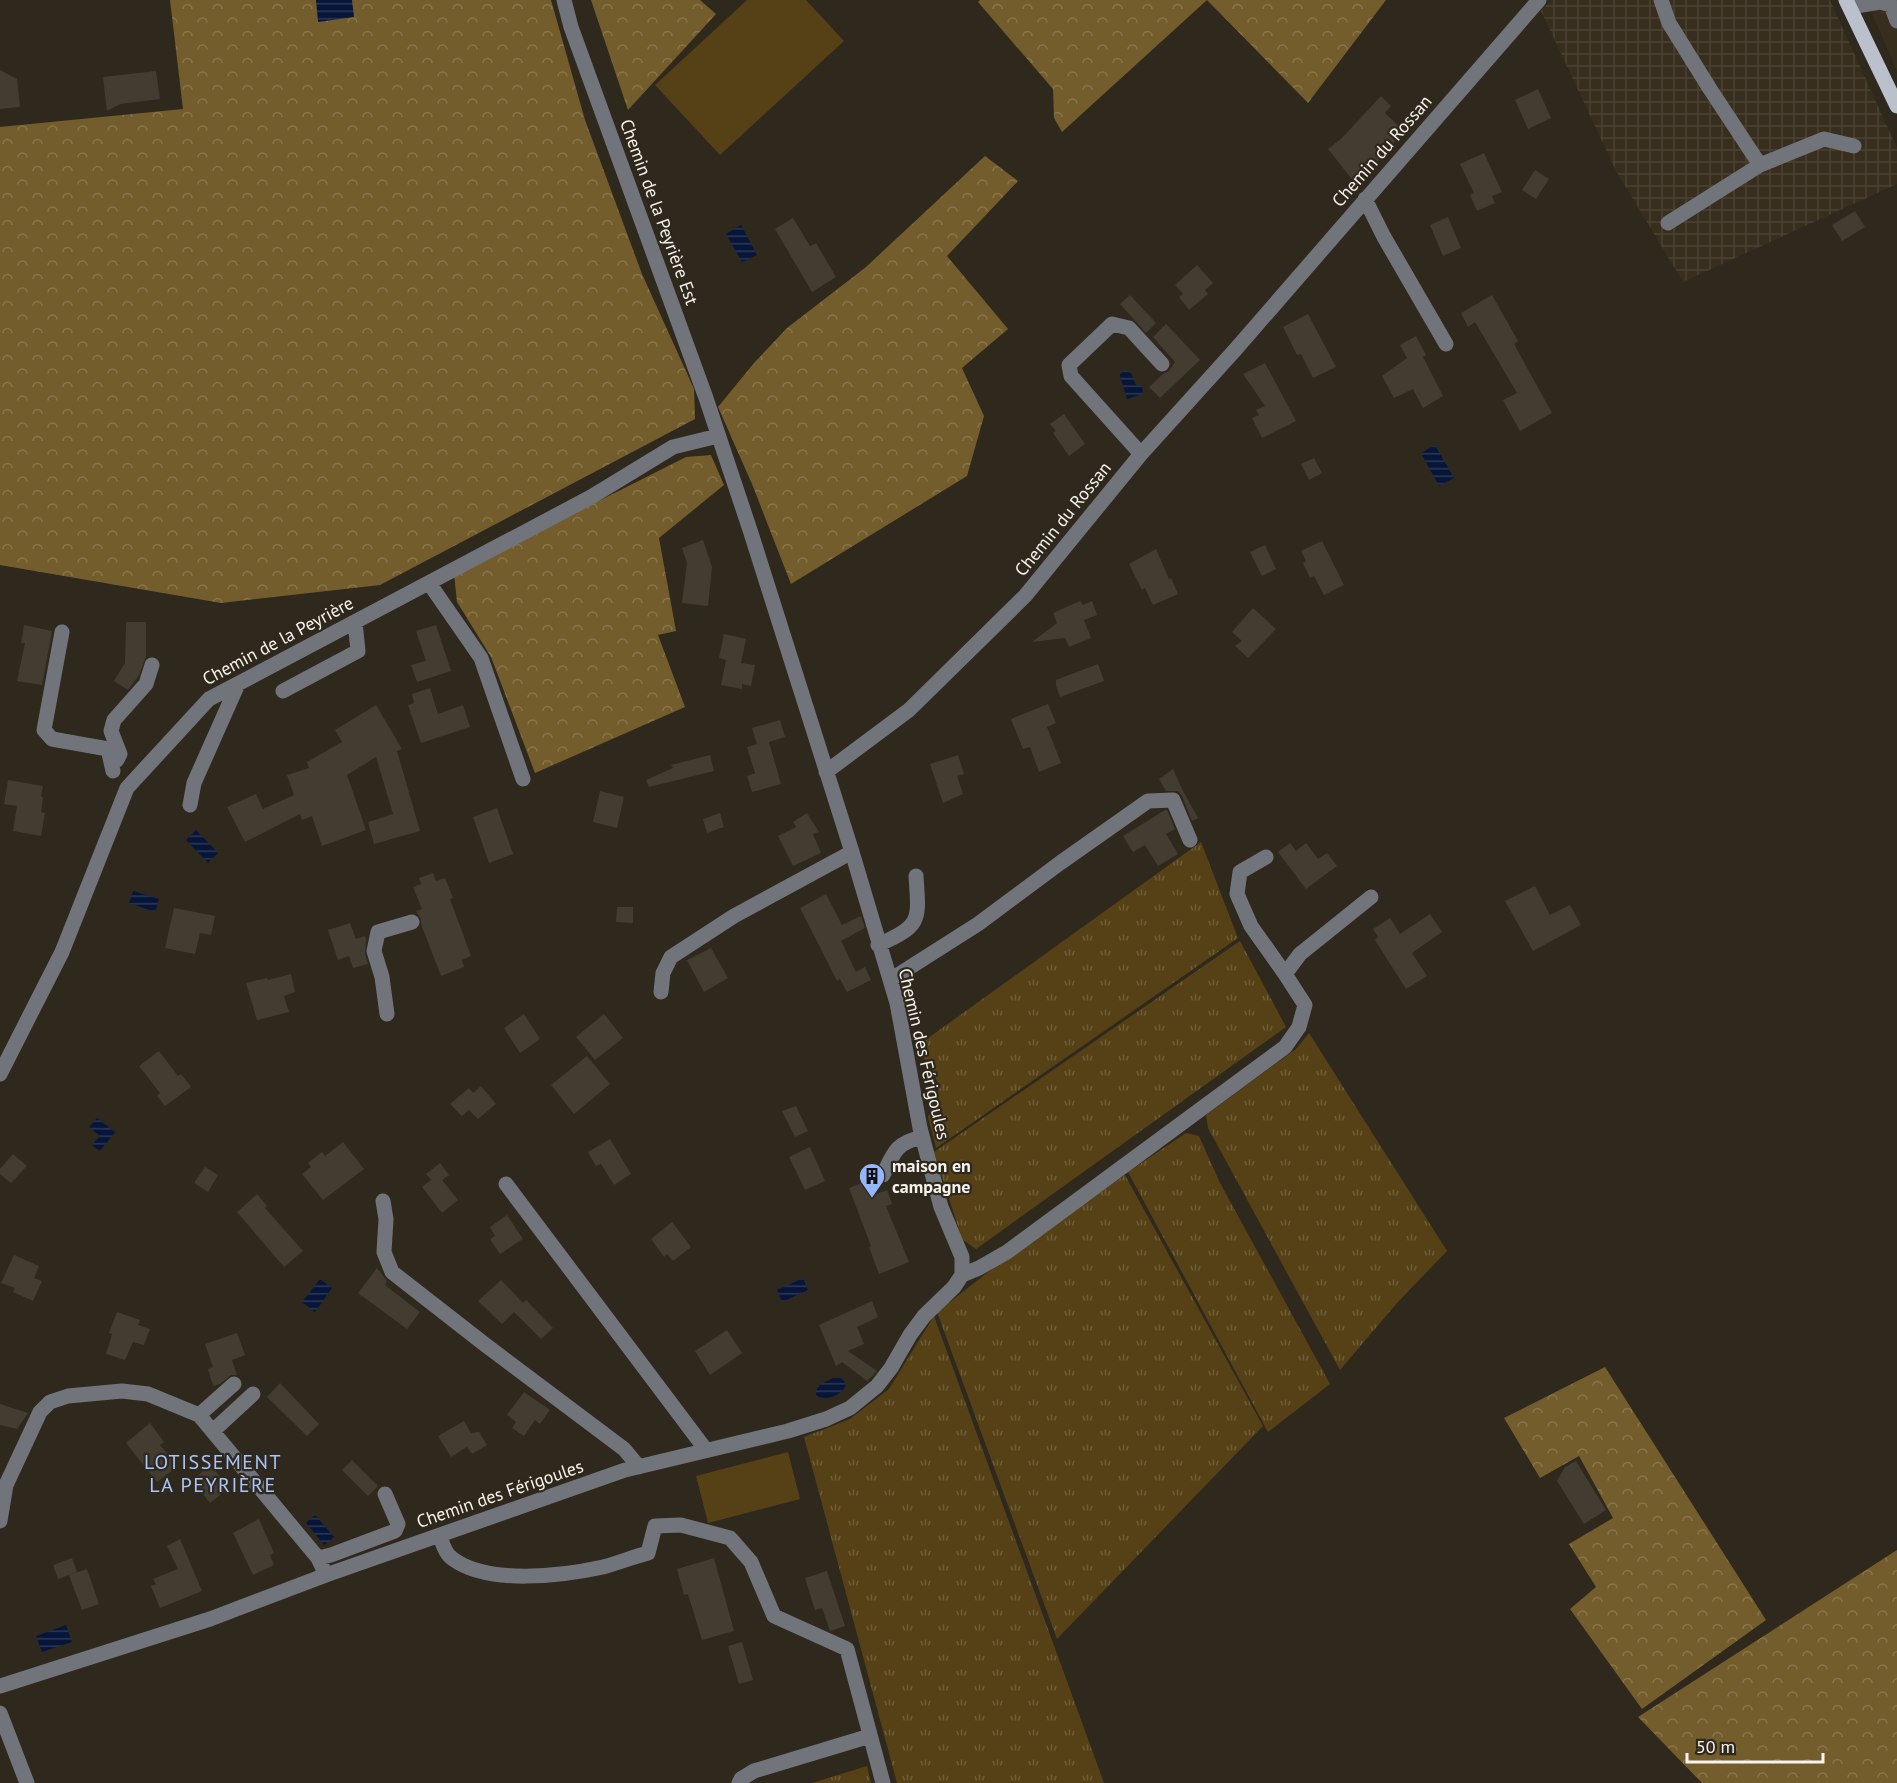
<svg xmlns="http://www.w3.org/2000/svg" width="1897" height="1783" font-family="'PT Sans',sans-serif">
  <defs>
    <pattern id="industrial-grid" width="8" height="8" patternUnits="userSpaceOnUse" patternTransform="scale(1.5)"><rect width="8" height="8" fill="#372e1d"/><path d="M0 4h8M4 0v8" fill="none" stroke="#4b4233"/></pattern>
    <pattern id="grass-tufts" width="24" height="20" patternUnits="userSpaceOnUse" patternTransform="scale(1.5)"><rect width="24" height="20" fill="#554115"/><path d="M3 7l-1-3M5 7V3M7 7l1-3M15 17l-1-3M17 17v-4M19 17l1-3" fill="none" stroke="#6e5d37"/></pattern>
    <pattern id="forest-crowns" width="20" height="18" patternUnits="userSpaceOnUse" patternTransform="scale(1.5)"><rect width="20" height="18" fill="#745d2c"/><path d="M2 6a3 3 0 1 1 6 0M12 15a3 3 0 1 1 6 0" fill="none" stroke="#89754b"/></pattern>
    <pattern id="water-rules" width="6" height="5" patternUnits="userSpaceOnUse" patternTransform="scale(1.5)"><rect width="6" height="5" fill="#071539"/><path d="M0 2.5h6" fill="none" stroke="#2c3856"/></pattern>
  </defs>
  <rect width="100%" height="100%" fill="#2e281d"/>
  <!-- built -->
  <path fill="#372e1d" d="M1866,0H1897V71Z"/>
  <!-- industrial -->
  <path fill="url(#industrial-grid)" d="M1551,0H1830L1897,148V184L1683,282L1616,171L1541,11Z"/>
  <!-- grass -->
  <path fill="url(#grass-tufts)" d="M1201,842L1238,938L936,1148L928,1117L940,1086L917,1046Z
    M1240,941L1286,1027L976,1249L962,1239L934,1152Z
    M1309,1033L1447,1251L1397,1303L1340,1370L1208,1128L1206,1115L1296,1049Z
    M1186,1133L1199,1136L1220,1183L1330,1384L1268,1432L1128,1172Z
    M1125,1175L1263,1426L1057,1639L937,1312L987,1273Z
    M934,1316L1104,1783H897L804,1437L850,1419L889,1389Z
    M867,1766L871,1783H812Z"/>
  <!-- forest -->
  <path fill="url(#forest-crowns)" d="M170,0H551L585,120L642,274L694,389L695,419L380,585L221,603L0,565V127L183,109Z
    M591,0H700L716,14L628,110Z
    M980,0H1386L1308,103L1207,0L1062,132L1054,118L1053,89L978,2Z
    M985,156L1018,181L947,256L1008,329L962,368L984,416L967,476L791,584L752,484L718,407L754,363L787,328L866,267Z
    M711,455L724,485L659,538L676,631L658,635L685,707L535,773L491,657L457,602L454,574L686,457Z
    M1605,1367L1766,1620L1642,1709L1570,1609L1596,1587L1569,1544L1613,1518L1579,1456L1540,1478L1504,1418Z
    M1897,1550V1783H1702L1638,1717Z"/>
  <!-- garden -->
  <path fill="#554115" d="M747,0H806L844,41L720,155L655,85Z
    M788,1452L800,1499L708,1523L696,1476Z"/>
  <!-- water -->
  <path fill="url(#water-rules)" d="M316,0H352L354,17L318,22Z
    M741,225L757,255L742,262L726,234Z
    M1124,370C1134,372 1132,378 1136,385L1142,386L1143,394L1127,399L1120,376V374Z
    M1435,445L1454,478L1439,486L1421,453Z
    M196,830L218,853L208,863L186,840Z
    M133,891L159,899L155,912L129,903Z
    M97,1118L115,1132L100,1151L92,1145L100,1136L89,1127Z
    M803,1278L808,1290L782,1302L777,1290Z
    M320,1279L332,1288L315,1312L302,1302Z
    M833,1378H841L845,1382L846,1386C840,1395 826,1403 816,1395C815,1385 825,1382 833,1378Z
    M315,1515L334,1537L324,1545L306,1523Z
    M66,1625L72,1642L42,1652L36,1636Z"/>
  <!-- building -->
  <path fill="#433d31" d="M0,70L17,79L20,107L0,109Z
    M156,71L160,99L120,104L107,111L103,77Z
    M1538,89L1551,118L1528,129L1515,100Z
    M1381,96L1391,106L1385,113L1404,131L1372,168L1355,183L1328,149L1342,138Z
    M1484,153L1502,192L1492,196L1495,203L1477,211L1470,195L1474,193L1460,164Z
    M1535,170L1549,179L1536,199L1522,190Z
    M1855,211L1865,227L1842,241L1832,225Z
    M1448,217L1461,248L1443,256L1430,225Z
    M793,218L810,246L816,243L836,277L812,292L775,229Z
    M1197,265L1213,283L1205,290L1208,294L1189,310L1179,297L1183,294L1175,285Z
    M1130,295L1156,323L1146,333L1120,304Z
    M1492,295L1518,341L1514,344L1552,413L1520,431L1503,400L1517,393L1475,322L1468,327L1461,313Z
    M1308,314L1336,367L1313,378L1301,354L1297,355L1283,327Z
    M1166,324L1200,360L1160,398L1149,387L1163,374L1169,371L1175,362L1153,337Z
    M1416,336L1426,355L1423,357L1443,396L1423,408L1413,389L1394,398L1382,376L1407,358L1400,345Z
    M1265,363L1296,421L1262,438L1252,418L1259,415L1256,410L1265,406L1243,374Z
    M1064,414L1085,444L1069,456L1053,433L1056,431L1050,424Z
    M1314,458L1322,473L1309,480L1301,464Z
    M703,540L712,567L708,606L682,603L687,563L682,548Z
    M1322,541L1344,585L1324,595L1314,576L1310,578L1303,563L1306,561L1301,551Z
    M1265,545L1276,569L1262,576L1250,552Z
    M1156,549L1169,579L1171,578L1178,594L1153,605L1145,588L1142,590L1129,564Z
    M1080,601L1083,605L1092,601L1097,615L1084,620L1091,638L1069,647L1065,638L1032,642L1057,623L1053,613Z
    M1253,608L1276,629L1248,658L1235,646L1242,641L1232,632Z
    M126,622H146V657L139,675L128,690L114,681L125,663Z
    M24,625L52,631L42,685L17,681L25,643H21Z
    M436,625L451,671L417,682L411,665L426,661L416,631Z
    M724,634L746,639L741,663L755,665L751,686L742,684V689L721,685L726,660L719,658Z
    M1098,664L1104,681L1060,697L1056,686V680Z
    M430,688L438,714L463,705L470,727L421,743L408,705L414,703L412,694Z
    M1048,704L1056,723L1047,727L1061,763L1039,772L1030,747L1023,749L1011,719Z
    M376,705L402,749L397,751L420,831L374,844L368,822L393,814L376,757L347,775L366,830L322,846L312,816L302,820L300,814L245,842L227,807L256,794L263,809L294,795L287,775L309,768L307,762L342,742L335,730Z
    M780,720L785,737L769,742L781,784L752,792L747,776L755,773L747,747L757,744L752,728Z
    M710,755L714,771L649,787L646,780L673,768L671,765Z
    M958,755L964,774L957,776L963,794L943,803L930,764Z
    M1173,769L1182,789L1198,818L1192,821L1182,796L1178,791H1166L1159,779Z
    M8,780L43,786L41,797H43L41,812L45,813L41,836L13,831L17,806L4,804Z
    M600,791L624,797L617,828L593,822Z
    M497,808L513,854L489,863L473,817Z
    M1165,810H1167L1175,829L1166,834L1178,854L1158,866L1145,845L1133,852L1123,836Z
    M720,813L724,827L707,833L703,819Z
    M807,813L819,832L813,834L821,853L793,866L778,836L796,827L793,822Z
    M1290,843L1296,851L1306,843L1318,859L1327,853L1337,866L1306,889L1278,852Z
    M433,873L436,881L445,878L453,898L450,899L471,956L462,960L464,967L441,976L421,924V919L416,911L422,909L413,887L421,884L419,878Z
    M1535,886L1550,915L1570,905L1581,925L1533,951L1505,901Z
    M826,894L842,925L861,916L865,928L841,941L856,972L865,967L871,980L847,992L840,979L837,981L800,908Z
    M617,907H633V923L616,922Z
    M174,908L215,916L211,935L200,933L195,954L165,948Z
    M1430,914L1442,932L1412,953L1427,976L1406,989L1375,940L1378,937L1373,929L1390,918L1400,934Z
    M350,923L356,939L365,936L366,940L365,953L368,964L353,968L349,956L338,960L328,930Z
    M711,948L728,978L704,992L687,960Z
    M291,974L295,992L284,996L289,1012L257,1020L246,983L267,978L268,980Z
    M524,1014L540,1039L520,1053L504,1028Z
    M604,1014L623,1038L595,1060L576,1037Z
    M159,1051L178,1076L181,1074L191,1087L165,1106L157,1096L160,1093L139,1066Z
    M587,1056L610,1084L574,1114L551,1085Z
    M481,1086L496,1104L478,1119L469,1110L462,1116L450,1104L469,1088L473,1093Z
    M796,1106L808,1131L795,1137L782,1111Z
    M610,1139L631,1174L614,1185L601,1164L596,1166L588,1152Z
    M343,1142L364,1169L323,1200L302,1174L311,1167L308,1163L322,1152L325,1156Z
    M810,1147L825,1181L805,1190L789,1157Z
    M13,1154L27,1166L11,1183L0,1174V1169Z
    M440,1163L449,1175L442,1180L458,1200L442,1213L422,1187L431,1180L426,1174Z
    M205,1167L218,1175L208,1192L194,1183Z
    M862,1183L865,1190L873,1186L876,1194L887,1190L892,1204L886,1206L909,1262L879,1274L869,1247L871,1246L849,1188Z
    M257,1194L267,1206L265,1208L303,1251L284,1267L237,1212Z
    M507,1215L523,1239L500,1254L490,1239L495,1236L490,1227Z
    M672,1222L691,1247L673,1261L667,1254L664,1257L651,1239Z
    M14,1255L39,1266L34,1278L42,1281L33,1301L13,1292L15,1288L1,1283Z
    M377,1268L387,1281L385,1285L420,1312L407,1329L358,1293Z
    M501,1280L523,1303L518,1308L526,1300L553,1328L541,1339L514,1312L502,1324L478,1301Z
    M872,1301L878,1317L857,1327L864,1344L848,1351L877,1371L867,1381L842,1362L836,1366L819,1325Z
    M117,1312L140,1320L138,1325L150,1329L144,1345L133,1342L125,1360L106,1354L112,1334L109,1333Z
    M727,1330L742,1353L710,1375L695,1351Z
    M237,1333L245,1355L232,1360L237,1375H231L220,1384L213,1386L208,1369L213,1367L205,1344Z
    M280,1383L319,1424L307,1436L267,1397Z
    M524,1392L550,1410L540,1424L535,1420L524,1436L512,1428L516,1422L507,1415Z
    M0,1404L28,1413L17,1429L0,1425Z
    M464,1421L471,1433L479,1432L487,1445L472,1454L467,1447L451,1457L438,1436Z
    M150,1423L164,1442L160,1445L178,1466L157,1482L126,1443Z
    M352,1460L378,1486L368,1496L342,1470Z
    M1576,1461L1606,1510L1584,1524L1557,1481L1565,1467Z
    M211,1465L229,1488L210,1503L192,1480Z
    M259,1519L274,1553L270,1555L274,1565L253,1575L233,1533Z
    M180,1539L202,1591L160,1608L151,1586L156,1584L153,1579L178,1569L167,1546Z
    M72,1558L77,1572L58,1579L53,1565Z
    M714,1558L734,1631L702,1640L688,1594L684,1595L677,1569Z
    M87,1569L99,1604L82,1610L69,1575Z
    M827,1571L845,1626L830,1631L822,1608L815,1610L805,1578Z
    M742,1642L753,1680L739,1684L728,1646Z"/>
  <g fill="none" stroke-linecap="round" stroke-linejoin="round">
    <!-- minor -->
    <path stroke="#71747a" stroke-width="15" d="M1661,0L1669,23L1710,89L1760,165
      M1850,7L1880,2L1891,5L1897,21
      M1365,199L1384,237L1446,344
      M1668,223L1760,165L1824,139L1854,146
      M1141,454L1071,376L1069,365L1112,324L1129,328L1162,364
      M429,583L481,658L523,779
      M62,632L44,730L52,739L108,749L113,771
      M283,691L358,651L355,622
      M117,760L120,754L111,731L114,720L146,684L152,665
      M826,772L909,710L1025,596L1141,454L1235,350L1539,0
      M190,805L194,783L238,684
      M1266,857L1240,872L1237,894L1251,926L1285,974
      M878,945C922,925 919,921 916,876
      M890,980L978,924L1060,863L1148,801L1173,800L1190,840
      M661,992L663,973L671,957L734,916L852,852
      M387,1014L382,977L374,951L378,932L412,922
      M0,1074L62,952L127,788L209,699L591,497L673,447L718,436
      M883,1175C894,1152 896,1143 922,1137
      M506,1184L706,1450
      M383,1201L386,1219L384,1252L392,1272L483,1343L624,1449L639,1467
      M962,1275L979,1268L1007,1252L1285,1047L1299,1027L1305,1005L1285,974L1300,954L1371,897
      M199,1415L234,1384
      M213,1431L253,1394
      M0,1488L6,1485L40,1412L50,1402L68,1396L122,1391L148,1394L199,1415L318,1558L326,1575
      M0,1521L6,1485
      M440,1535C442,1543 446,1555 453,1559C488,1585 562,1576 603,1567C618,1563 633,1557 648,1553L655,1526L681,1525L730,1538L751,1562L774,1616L847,1649L883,1783
      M318,1558L331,1555L395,1531L398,1524L385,1494
      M0,1686L210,1619L326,1575L625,1470L788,1431L826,1419L850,1408L877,1386L891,1368L910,1335L924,1316L954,1287L962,1275V1257L941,1207L920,1128L897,1003L852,852L750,530L706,398L571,27L564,0
      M0,1713L27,1783
      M739,1783L741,1779L754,1771L870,1736"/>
    <!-- major -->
    <path stroke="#bac0cc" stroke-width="15" d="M1846,0L1897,106"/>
  </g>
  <!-- icons -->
  <defs>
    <g id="building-pin" transform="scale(1.35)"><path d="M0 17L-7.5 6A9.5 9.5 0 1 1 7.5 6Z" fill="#95b6fd" stroke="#2e281d"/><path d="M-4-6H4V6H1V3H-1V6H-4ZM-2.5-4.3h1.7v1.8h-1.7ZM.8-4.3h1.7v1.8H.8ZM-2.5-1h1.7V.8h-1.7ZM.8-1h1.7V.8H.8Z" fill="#111"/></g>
  </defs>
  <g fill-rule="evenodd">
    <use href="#building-pin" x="872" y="1176"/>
  </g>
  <g text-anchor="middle" stroke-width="4.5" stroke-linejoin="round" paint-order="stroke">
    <!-- street labels -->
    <g font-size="18" fill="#f7f3ec" stroke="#2e281d">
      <text transform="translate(1382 151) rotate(-49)" y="6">Chemin du Rossan</text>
      <text transform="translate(659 212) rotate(70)" y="6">Chemin de la Peyrière Est</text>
      <text transform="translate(1063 519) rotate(-51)" y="6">Chemin du Rossan</text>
      <text transform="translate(278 641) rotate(-28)" y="6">Chemin de la Peyrière</text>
      <text transform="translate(924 1054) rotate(77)" y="6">Chemin des Férigoules</text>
      <text transform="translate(500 1494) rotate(-19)" y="6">Chemin des Férigoules</text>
    </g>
    <!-- poi labels -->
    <g font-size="18" font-weight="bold" fill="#f7f3ec" stroke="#2e281d" text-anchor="start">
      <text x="892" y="1172">maison en<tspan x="892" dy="21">campagne</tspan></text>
    </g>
    <!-- neighbourhood labels -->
    <g font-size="20" letter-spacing="1.5" fill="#abc5fa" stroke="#2e281d">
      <text x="213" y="1469">LOTISSEMENT<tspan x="213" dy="23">LA PEYRIÈRE</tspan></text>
    </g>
  </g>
  <!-- scale -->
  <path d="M1687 1753v9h136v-9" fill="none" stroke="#f7f3ec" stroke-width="3"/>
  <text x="1696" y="1753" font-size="18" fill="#f7f3ec" stroke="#2e281d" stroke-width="4.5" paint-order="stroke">50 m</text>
</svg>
